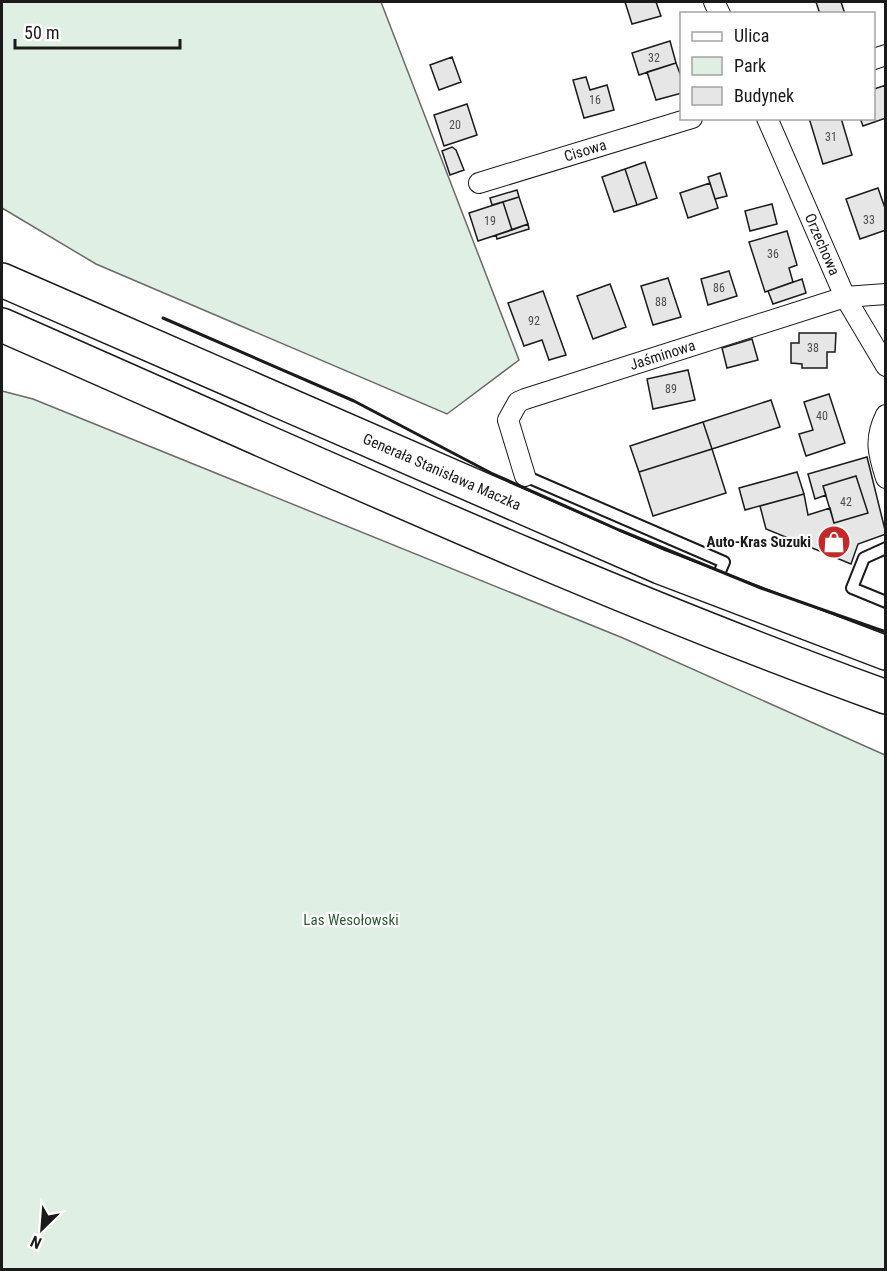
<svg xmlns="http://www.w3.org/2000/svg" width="887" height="1271" font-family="'Roboto Condensed',sans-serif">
  <rect width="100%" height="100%" fill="#fff"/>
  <!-- green -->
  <path fill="#e0efe3" stroke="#6a6a6a" stroke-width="1.5" d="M2,2H381L519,360L447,414L96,264L2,208Z
    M2,391L33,399L623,638L885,755V1269H2Z"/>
  <!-- building -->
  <path fill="#e6e6e6" stroke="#1a1a1a" stroke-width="1.5" d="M625,2H656L661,16L632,24Z
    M816,2H841L845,14H820Z
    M670,41L676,63L639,75L632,53Z
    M452,57L461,82L439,90L430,65Z
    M676,63L682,79V93L656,100L647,72Z
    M586,77L590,90L607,85L614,110L584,118L573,80Z
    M886,85V118L863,126L860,118H874V89Z
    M467,104L477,135L444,146L434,115Z
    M809,118H841L852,155L823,164Z
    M452,147L456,150L464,170L450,175L442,151Z
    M645,162L657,198L637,205L625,169Z
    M625,169L637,205L614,212L602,177Z
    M720,173L727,196L715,199L708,177Z
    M710,183L718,208L688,218L680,193Z
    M878,188L886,211V230L860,239L846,199Z
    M517,190L519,197L492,205L490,198Z
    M519,197L528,224L512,230L503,202Z
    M503,202L512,230L478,241L469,213Z
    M772,204L777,224L750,231L745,211Z
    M528,224L529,229L497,239L496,235Z
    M787,231L797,265L789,268L793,282L765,292L749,242Z
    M729,271L737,296L708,305L701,279Z
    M668,278L681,317L653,325L641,286Z
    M802,279L806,293L773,304L768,291Z
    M610,284L626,327L593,339L577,296Z
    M543,291L566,355L549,360L542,340L524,346L508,303Z
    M799,333H836L835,352H827V368H802V364L791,363V343H799Z
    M752,339L758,360L727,368L722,348Z
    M688,370L695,400L653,409L647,379Z
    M829,394L845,443L806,456L799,434L813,430L804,402Z
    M771,400L780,427L712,449L703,422Z
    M703,422L712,449L639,472L630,446Z
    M712,449L726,493L653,516L639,472Z
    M867,457L886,534L858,544L851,564L766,529L760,506L804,494L808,515L830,508L834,523L868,513L856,476L823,486L826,495L815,499L808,474Z
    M797,472L804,494L745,510L739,488Z
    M856,476L868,513L834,523L823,486Z"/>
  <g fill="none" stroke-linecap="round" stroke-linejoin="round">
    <!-- lane casing -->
    <g stroke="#1a1a1a" stroke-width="14">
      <path id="lane" d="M525,476L724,562L715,583
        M886,548L864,558L852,588L886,602"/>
    </g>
    <!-- street casing -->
    <g stroke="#1a1a1a" stroke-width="22">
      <g id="street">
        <path d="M714,2L720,14"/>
        <path d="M874,59L886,55"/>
        <path id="s1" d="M767,118L845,297L886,366"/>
        <path id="s2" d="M479,183L692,118"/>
        <path d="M886,415C874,439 878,453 886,478"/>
        <path id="s3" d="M525,476L508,420L518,402L525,399L845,297L886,294"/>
      </g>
    </g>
    <!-- highway casing -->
    <g stroke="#1a1a1a" stroke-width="36">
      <g id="highway">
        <path id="s4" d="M2,280L660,567L886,653"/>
        <path d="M2,325C294,453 585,588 886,697"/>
      </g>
    </g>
    <!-- lane -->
    <use href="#lane" stroke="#fff" stroke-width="10"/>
    <!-- street -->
    <use href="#street" stroke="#fff" stroke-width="20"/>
    <!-- highway -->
    <use href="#highway" stroke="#fff" stroke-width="33"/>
    <!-- wall -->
    <path stroke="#1a1a1a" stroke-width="3" d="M163,318L354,401L491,473L619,530L761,588L886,632"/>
  </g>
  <!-- icons -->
  <defs>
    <g id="shop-disc" transform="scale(1.725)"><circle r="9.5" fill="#c62828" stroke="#fff"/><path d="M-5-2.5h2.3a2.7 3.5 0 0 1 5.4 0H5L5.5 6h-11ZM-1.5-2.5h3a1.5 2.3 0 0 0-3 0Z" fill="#fff"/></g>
  </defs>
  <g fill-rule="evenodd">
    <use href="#shop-disc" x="834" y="542"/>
  </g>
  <g text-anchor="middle" stroke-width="4.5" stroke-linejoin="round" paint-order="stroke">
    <!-- number labels -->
    <g font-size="12" fill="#4d4d4d">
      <text x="654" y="62">32</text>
      <text x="595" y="104">16</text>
      <text x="455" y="129">20</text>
      <text x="831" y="141">31</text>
      <text x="869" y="224">33</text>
      <text x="490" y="225">19</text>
      <text x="773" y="258">36</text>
      <text x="719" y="292">86</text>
      <text x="661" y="306">88</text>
      <text x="534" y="325">92</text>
      <text x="813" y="352">38</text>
      <text x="671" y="393">89</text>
      <text x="822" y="420">40</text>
      <text x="846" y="506">42</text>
    </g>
    <!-- street labels -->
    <g font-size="15" fill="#1a1a1a" stroke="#fff">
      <text dy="5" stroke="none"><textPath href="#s2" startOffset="111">Cisowa</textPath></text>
      <text dy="5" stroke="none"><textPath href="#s1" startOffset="138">Orzechowa</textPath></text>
      <text dy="5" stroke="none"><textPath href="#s3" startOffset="231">Jaśminowa</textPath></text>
      <text dy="5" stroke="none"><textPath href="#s4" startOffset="480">Generała Stanisława Maczka</textPath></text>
    </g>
    <!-- poi labels -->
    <g font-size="15" font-weight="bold" fill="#1a1a1a" stroke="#fff" text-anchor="end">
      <text x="811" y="547">Auto-Kras Suzuki</text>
    </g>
    <!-- park labels -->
    <g font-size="15" fill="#2b5a34" stroke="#fff">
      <text x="351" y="925">Las Wesołowski</text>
    </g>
  </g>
  <!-- border -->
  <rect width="887" height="1271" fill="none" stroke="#1a1a1a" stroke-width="6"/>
  <!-- legend -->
  <rect x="680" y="12" width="195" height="108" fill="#ffffff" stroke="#a3a3a3" stroke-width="1.5"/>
  <rect x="692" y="32" width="30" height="9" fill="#ffffff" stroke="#a3a3a3" stroke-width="1.5"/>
  <text x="734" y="42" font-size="18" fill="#1a1a1a">Ulica</text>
  <rect x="692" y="57" width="30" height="18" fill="#e0efe3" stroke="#a3a3a3" stroke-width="1.5"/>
  <text x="734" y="72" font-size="18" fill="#1a1a1a">Park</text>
  <rect x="692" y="87" width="30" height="18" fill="#e6e6e6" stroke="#a3a3a3" stroke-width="1.5"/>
  <text x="734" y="102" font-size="18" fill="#1a1a1a">Budynek</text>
  <!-- north arrow -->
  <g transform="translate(42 1229) rotate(205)" stroke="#ffffff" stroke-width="4.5" paint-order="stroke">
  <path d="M0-4.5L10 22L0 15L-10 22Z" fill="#1a1a1a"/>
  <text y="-9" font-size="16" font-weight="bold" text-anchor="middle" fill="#1a1a1a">N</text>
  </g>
  <!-- scale -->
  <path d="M15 39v9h165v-9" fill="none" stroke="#1a1a1a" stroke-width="3"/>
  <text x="24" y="39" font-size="18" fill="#1a1a1a" stroke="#ffffff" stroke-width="4.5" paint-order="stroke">50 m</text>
</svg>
